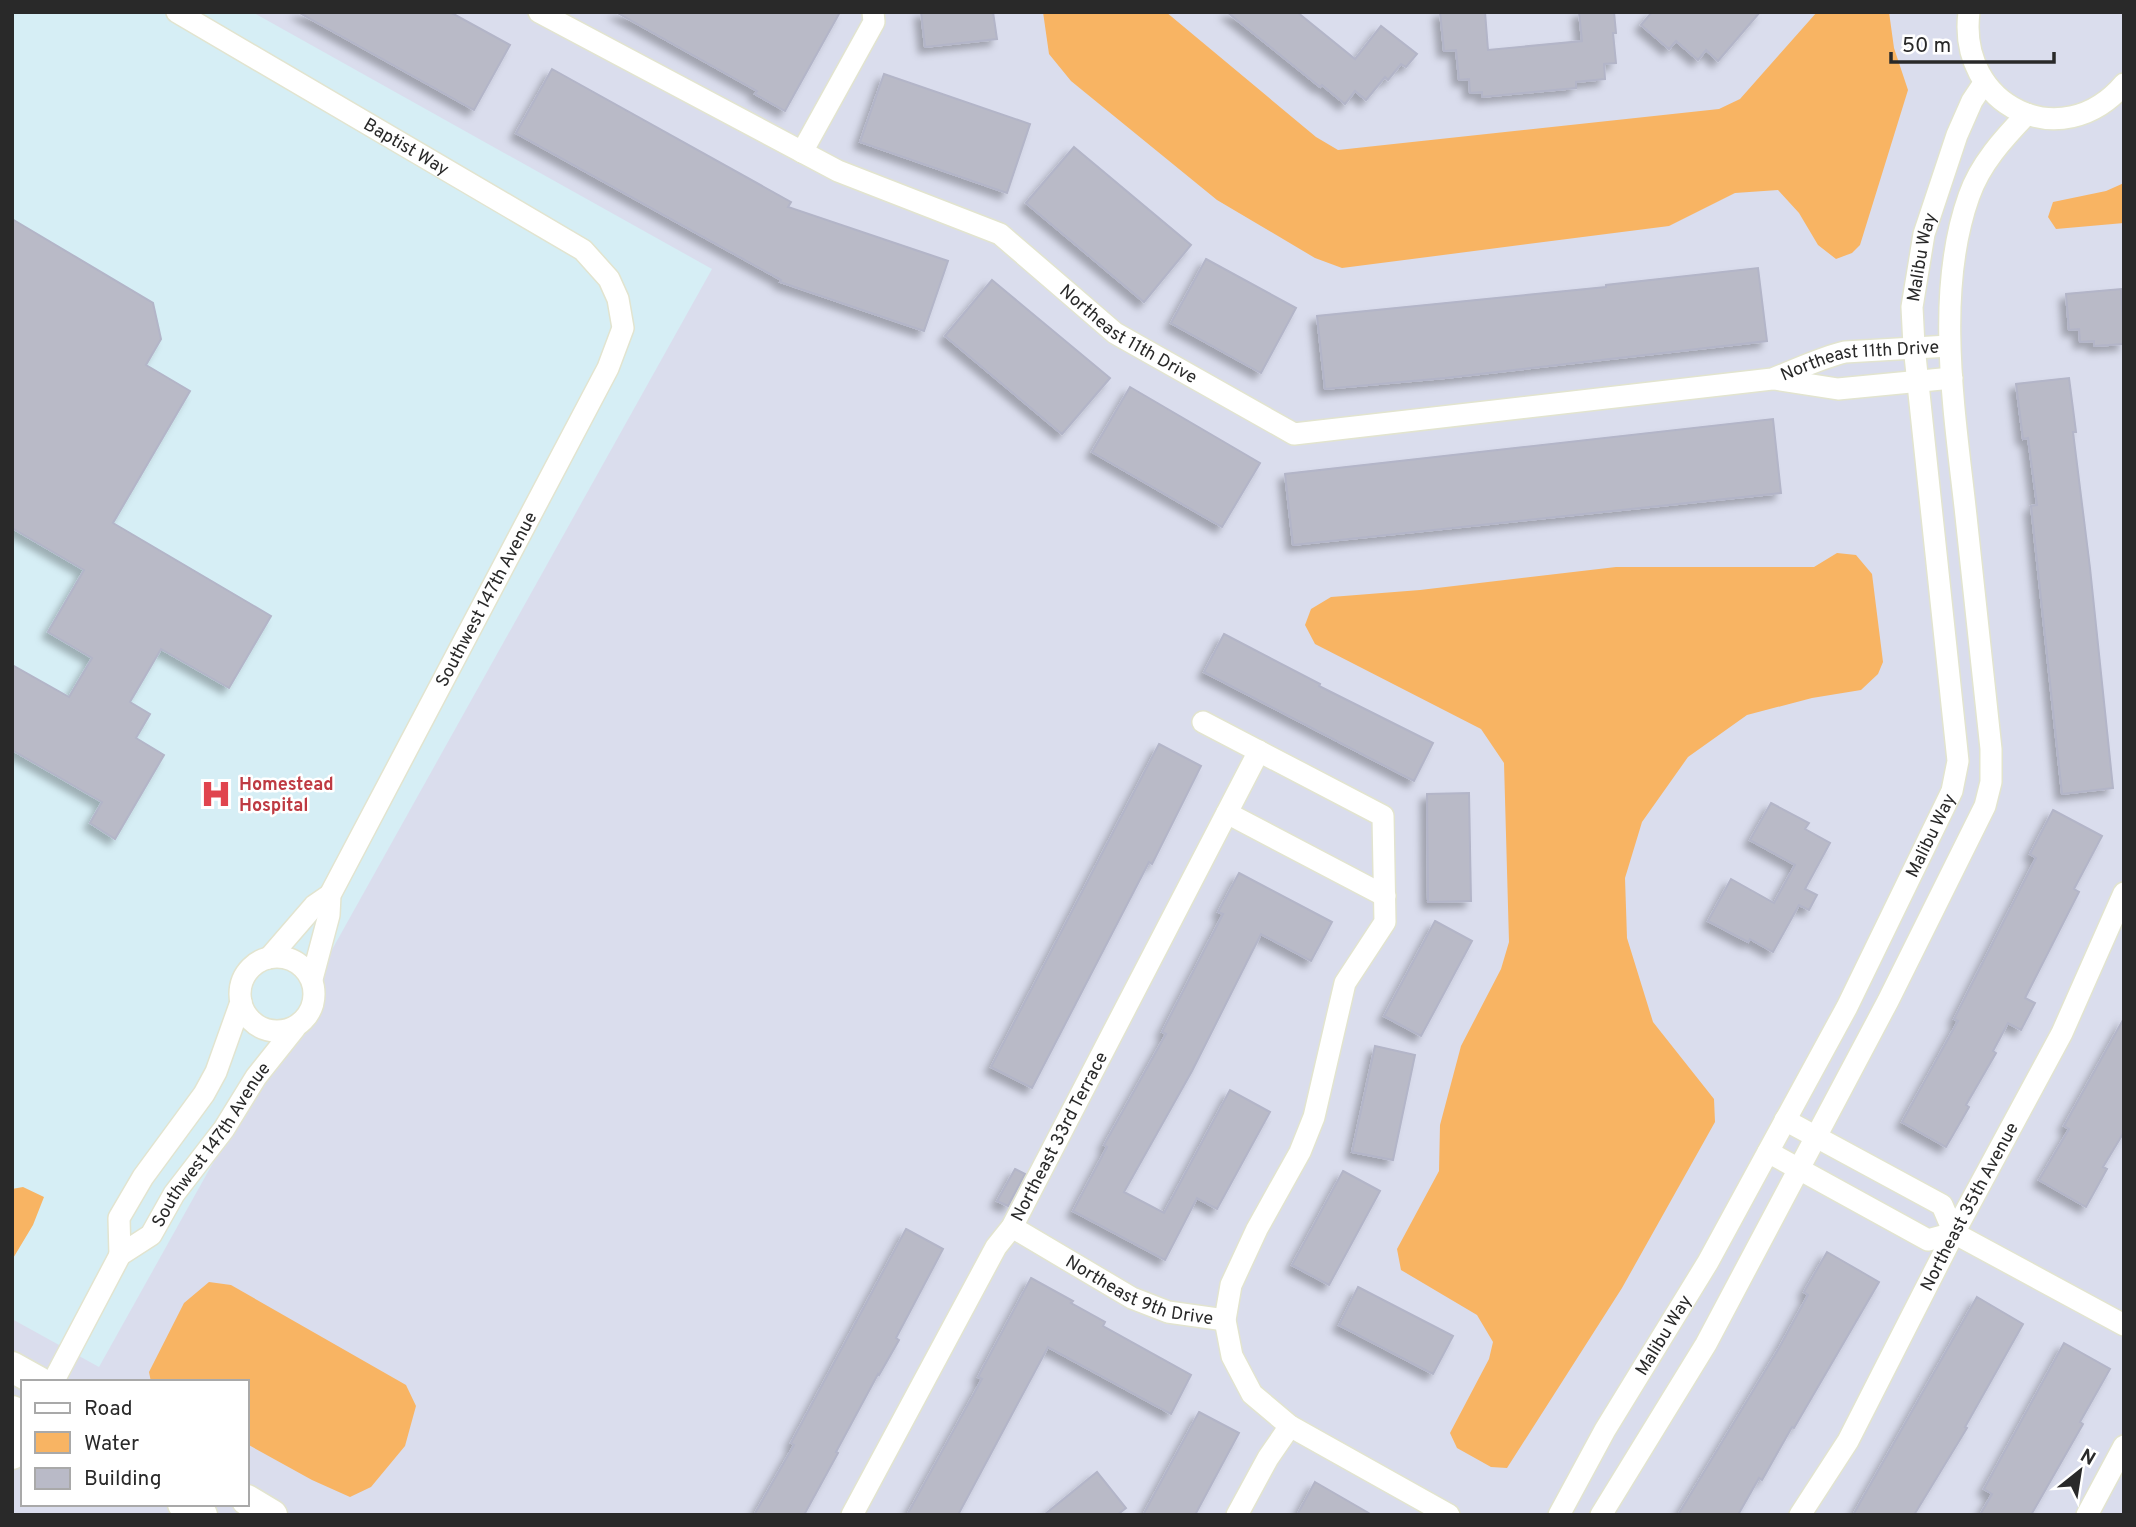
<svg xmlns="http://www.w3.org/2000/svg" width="2136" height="1527" font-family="Overpass,sans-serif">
  <defs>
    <filter id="shadow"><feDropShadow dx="-6" dy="6" stdDeviation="3.5" flood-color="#0004"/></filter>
  </defs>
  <rect width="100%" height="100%" fill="#dadded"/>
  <!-- medical -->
  <path fill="#d6eef5" d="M12,12H252L712,269L99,1367L12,1319Z"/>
  <!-- water -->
  <path fill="#f8b463" d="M1043,12H1166L1316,137L1338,150L1719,109L1740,99L1817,12H1889L1894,48L1908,90L1860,245L1852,253L1836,259L1818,245L1799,213L1778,190L1735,193L1669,226L1342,268L1315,258L1217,200L1071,81L1049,54Z
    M2124,183V223L2056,229L2048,217L2053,202L2106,191Z
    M1837,553L1856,555L1872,574L1883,662L1878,674L1861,690L1812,698L1747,715L1688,757L1642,822L1625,878L1627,938L1653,1022L1714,1099L1715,1122L1622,1288L1507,1468L1491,1467L1457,1448L1450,1433L1489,1359L1493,1342L1477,1315L1401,1270L1397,1249L1439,1171L1440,1125L1461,1046L1501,969L1509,942L1504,763L1481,729L1315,644L1305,625L1311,609L1331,597L1420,590L1616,567H1814Z
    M23,1187L44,1197L33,1225L12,1260V1189Z
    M209,1282L231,1285L406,1385L416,1406L405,1446L371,1487L350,1497L312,1480L247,1444V1382H151L149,1372L184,1303Z"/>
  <!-- building -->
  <path fill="#b9bac7" stroke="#b3b5c8" stroke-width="2" filter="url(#shadow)" d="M298,12H450L510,45L474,110Z
    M616,12H840L785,111L755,94L757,91Z
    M921,12H993L997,39L925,47Z
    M1227,12H1297L1355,59L1381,26L1417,54L1406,67L1401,64L1388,80L1385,77L1366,100L1355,91L1345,104L1322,85L1320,87Z
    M1440,12H1485L1488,50L1582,41L1579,12H1614L1616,33H1613L1616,63L1604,64L1605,79L1576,82V88L1482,97V92L1470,93L1469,79L1459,80L1456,50L1444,51Z
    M1652,12H1760L1718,61L1706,50L1698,60L1676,41L1669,49L1641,25Z
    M552,69L791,202L788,207L948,261L924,331L780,282L781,280L516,133Z
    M884,74L1030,124L1007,193L860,142Z
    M1074,147L1191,245L1144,302L1026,203Z
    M12,219L153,303L161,339L146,365L190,391L113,523L271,616L229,688L161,649L130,702L150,714L136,738L164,755L115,839L90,823L102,802L12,750V665L69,697L92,658L48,632L84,570L12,528Z
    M1206,259L1296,308L1261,373L1171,323Z
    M1758,268L1767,341L1445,378L1325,389L1317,316L1606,287V285Z
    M992,280L1110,378L1062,434L945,336Z
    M2121,289L2124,344L2094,346V341L2080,342L2079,329L2069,330L2066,294Z
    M2069,378L2076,432H2073L2090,568L2113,788L2062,794L2031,506L2037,505L2028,438L2023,439L2016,384Z
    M1130,387L1260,463L1222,527L1092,452Z
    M1773,419L1781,493L1293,545L1285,474Z
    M1224,634L1320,684L1319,686L1433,743L1414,781L1204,672Z
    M1159,744L1201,766L1152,864L1149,862L1032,1088L991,1067Z
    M1469,793L1471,901L1428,902L1427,794Z
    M1771,803L1809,823L1805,829L1830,843L1805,889L1817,895L1809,910L1799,905L1773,952L1750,939L1748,942L1708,921L1731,879L1774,903L1795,865L1750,840Z
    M2053,810L2102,836L2074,889L2079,892L2025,998L2035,1003L2021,1030L2008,1023L1993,1051L1996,1053L1966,1105L1969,1107L1946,1147L1902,1122L1958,1021L1954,1019L2036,858L2030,854Z
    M1239,873L1332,922L1311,961L1261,934L1192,1071L1124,1192L1164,1213L1230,1090L1270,1112L1217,1209L1197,1198L1165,1260L1073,1211L1107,1147L1104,1145L1166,1034L1162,1032L1223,914L1218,912Z
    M1435,921L1472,941L1421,1036L1384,1016Z
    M2124,1018V1132L2103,1167L2107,1169L2086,1207L2039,1180L2069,1129L2064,1126Z
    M1375,1046L1415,1055L1393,1160L1352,1152Z
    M1015,1169L1025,1174L1008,1206L997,1201Z
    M1343,1171L1380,1191L1329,1285L1292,1265Z
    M906,1229L943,1249L896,1338L899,1340L879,1375L878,1374L836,1452L838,1453L804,1515H754L794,1445L791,1443Z
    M1827,1252L1879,1282L1794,1428L1792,1427L1762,1480L1759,1478L1738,1515H1678L1779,1348L1808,1295L1804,1292Z
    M1031,1278L1073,1301L1071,1303L1105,1322L1103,1326L1191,1375L1171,1414L1048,1347L958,1515H907L982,1379L978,1377Z
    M1358,1287L1453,1336L1433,1374L1339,1325Z
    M1977,1297L2023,1324L1965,1427L1967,1428L1914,1515H1853Z
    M2064,1343L2110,1369L2080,1422L2083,1424L2031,1515H1980L1992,1494L1984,1489Z
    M1199,1412L1239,1433L1195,1515H1143Z
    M1097,1472L1126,1508L1117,1515H1044Z
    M1315,1482L1372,1515H1297Z"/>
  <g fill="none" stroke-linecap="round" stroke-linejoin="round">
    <!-- street casing -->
    <g stroke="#e2e4cf" stroke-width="24">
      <g id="street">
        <path id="s1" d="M177,12L583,250L609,279L618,299L623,328L608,368L330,895L329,915L312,979"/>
        <path id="s2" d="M539,12L838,171L1000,234L1115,333L1294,434L1772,379C1796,370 1820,358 1845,352L1949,346"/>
        <path d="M1969,12C1957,106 2062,157 2124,84"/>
        <path d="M802,152L874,22L873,12"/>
        <path d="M1774,379L1838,389L1952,378"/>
        <path d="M1203,722L1383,816L1385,922L1345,983L1314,1117L1300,1152L1257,1229L1231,1285L1225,1320L1232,1356L1252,1394L1290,1426L1449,1515"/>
        <path d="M1227,813L1385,896"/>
        <circle cx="277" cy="994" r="37"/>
        <path d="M269,958L314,906L330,895"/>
        <path d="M1785,1120L1942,1205L1954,1233L2124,1325"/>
        <path d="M1768,1152L1928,1240L1954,1233"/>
        <path id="s3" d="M1012,1227L1132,1298L1168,1312L1225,1320"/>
        <path d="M120,1255L119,1218L143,1177L204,1094L216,1072L241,1002"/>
        <path id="s4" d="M53,1382L120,1255L151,1235L174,1194L224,1129L256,1077L295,1028"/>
        <path id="s5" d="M852,1515L996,1247L1012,1227L1259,751"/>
        <path d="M1237,1515L1268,1458L1290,1426"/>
        <path id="s6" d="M1559,1515L1605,1430L1708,1262L1847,1007L1952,791L1958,761L1914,346L1912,307L1924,234L1957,135L1972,101L1984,83"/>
        <path d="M1601,1515L1706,1344L1888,1001L1985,806L1991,782V749C1982,668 1973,587 1965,507C1954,409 1935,291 1969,196C1980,164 2004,138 2027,114"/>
        <path id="s7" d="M1800,1515L1848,1441L1954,1233L2062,1033L2124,893"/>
        <path d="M2087,1515L2124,1446"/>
      </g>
    </g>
    <!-- secondary casing -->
    <g stroke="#e2e4cf" stroke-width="33">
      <path id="secondary" d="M12,1367L39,1382
        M12,1411L23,1417
        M12,1454L23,1436
        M247,1500L272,1515
        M183,1504L202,1515"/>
    </g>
    <!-- street -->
    <use href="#street" stroke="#fff" stroke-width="21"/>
    <!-- secondary -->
    <use href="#secondary" stroke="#fff" stroke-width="30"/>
  </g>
  <!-- icons -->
  <defs>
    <g id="hospital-bare" transform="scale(2.415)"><path d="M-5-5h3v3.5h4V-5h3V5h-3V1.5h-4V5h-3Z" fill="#e0444e" stroke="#fff" stroke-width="2.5" paint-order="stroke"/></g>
  </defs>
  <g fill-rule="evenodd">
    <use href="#hospital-bare" x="216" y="794"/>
  </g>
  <g text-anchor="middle" stroke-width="5" stroke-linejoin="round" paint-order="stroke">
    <!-- street labels -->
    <g font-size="18" fill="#292929" stroke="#fff">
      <text dy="6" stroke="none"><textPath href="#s1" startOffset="266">Baptist Way</textPath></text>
      <text dy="6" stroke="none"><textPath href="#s6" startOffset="1362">Malibu Way</textPath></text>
      <text dy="6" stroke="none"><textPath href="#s2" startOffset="676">Northeast 11th Drive</textPath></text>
      <text dy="6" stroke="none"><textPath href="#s2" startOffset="1442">Northeast 11th Drive</textPath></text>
      <text transform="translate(486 599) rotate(-62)" y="6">Southwest 147th Avenue</text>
      <text dy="6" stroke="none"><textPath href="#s6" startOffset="775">Malibu Way</textPath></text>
      <text dy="6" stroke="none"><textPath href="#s5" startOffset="432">Northeast 33rd Terrace</textPath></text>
      <text dy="6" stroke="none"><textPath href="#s4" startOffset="289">Southwest 147th Avenue</textPath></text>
      <text dy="6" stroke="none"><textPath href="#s7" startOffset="352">Northeast 35th Avenue</textPath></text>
      <text dy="6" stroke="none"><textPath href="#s3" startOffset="144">Northeast 9th Drive</textPath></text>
      <text dy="6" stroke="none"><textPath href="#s6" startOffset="208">Malibu Way</textPath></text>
    </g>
    <!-- health labels -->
    <g font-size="18" font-weight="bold" fill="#be3a42" stroke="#fff" text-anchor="start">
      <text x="239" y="790">Homestead<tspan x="239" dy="21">Hospital</tspan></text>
    </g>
  </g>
  <!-- border -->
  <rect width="2136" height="1527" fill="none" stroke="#292929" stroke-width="28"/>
  <!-- legend -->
  <rect x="21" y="1380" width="228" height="126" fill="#ffffff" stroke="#a9a9a9" stroke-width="2"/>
  <rect x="35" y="1403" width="35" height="10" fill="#ffffff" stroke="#a9a9a9" stroke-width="2"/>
  <text x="84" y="1415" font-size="21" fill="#292929">Road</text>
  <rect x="35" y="1432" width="35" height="21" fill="#f8b463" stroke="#a9a9a9" stroke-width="2"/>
  <text x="84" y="1450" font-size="21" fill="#292929">Water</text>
  <rect x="35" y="1468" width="35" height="21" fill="#b9bac7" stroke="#a9a9a9" stroke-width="2"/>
  <text x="84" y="1485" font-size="21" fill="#292929">Building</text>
  <!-- north arrow -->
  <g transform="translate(2080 1471) rotate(30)" stroke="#ffffff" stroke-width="5" paint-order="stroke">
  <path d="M0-5L12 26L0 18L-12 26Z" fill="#292929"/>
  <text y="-10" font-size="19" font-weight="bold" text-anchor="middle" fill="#292929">N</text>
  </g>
  <!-- scale -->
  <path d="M1891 52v10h163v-10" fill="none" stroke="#292929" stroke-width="3.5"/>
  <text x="1902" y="52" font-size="21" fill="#292929" stroke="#ffffff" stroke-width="5" paint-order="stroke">50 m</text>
</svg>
